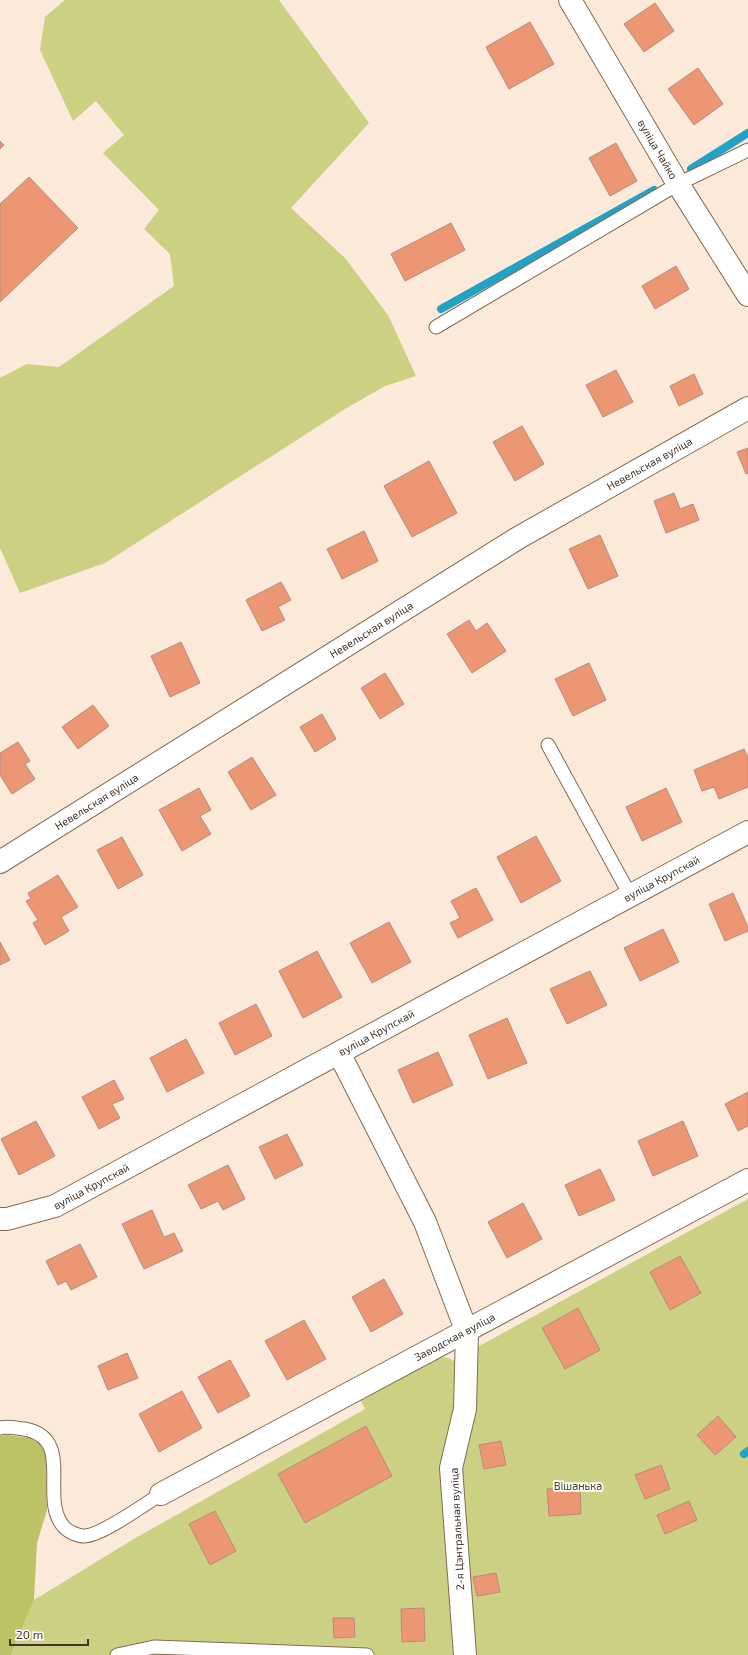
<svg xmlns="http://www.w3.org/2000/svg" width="748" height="1655" font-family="'Exo 2',sans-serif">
  <rect width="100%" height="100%" fill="#fbe9d9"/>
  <!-- green -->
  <path fill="#ccd083" d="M65,0H279L369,123L291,208L345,258L388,315L416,376L385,386L345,409L105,563L20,593L0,548V378L27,364L59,367L174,286L170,254L144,229L159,210L103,153L124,135L96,101L73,121L40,50L45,17Z
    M748,1199V1655H11L34,1600L132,1540L365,1409L360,1399L440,1356L451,1359L452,1361Z"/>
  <!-- forest -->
  <path fill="#bec267" d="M8,1435L30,1438L40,1444L46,1455L47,1510L37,1543L34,1600L11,1655H0V1436Z"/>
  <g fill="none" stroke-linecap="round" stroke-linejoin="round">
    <!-- stream -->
    <path stroke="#22a2c4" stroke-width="8" d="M691,169L748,133
      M441,309L654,190
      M744,1454L748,1451"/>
  </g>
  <!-- building -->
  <path fill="#ec9674" stroke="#b18d7f" d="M655,3L674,31L644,52L624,24Z
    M530,22L554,64L509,89L486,47Z
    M698,68L723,104L694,125L668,89Z
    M0,141L4,145L0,149Z
    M616,143L637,181L610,196L589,158Z
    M29,177L78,228L0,302V204Z
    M451,223L465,250L405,281L391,254Z
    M676,266L689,289L655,309L642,286Z
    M616,370L633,402L603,417L586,385Z
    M694,374L703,394L679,406L670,386Z
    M522,426L544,464L515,481L493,442Z
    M748,448V473L746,474L737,452Z
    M429,461L457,513L412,537L384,486Z
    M674,493L680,509L693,504L699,520L666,533L654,501Z
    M364,531L378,561L342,579L327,549Z
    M600,535L618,576L588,589L569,549Z
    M281,582L291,600L278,607L285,620L262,631L246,600Z
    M469,620L476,631L487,623L506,651L472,673L447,634Z
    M181,642L200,683L170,697L151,656Z
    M589,663L606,700L573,716L555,679Z
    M385,673L404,704L380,719L361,688Z
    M93,705L109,726L78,749L62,727Z
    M322,714L336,739L315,752L300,727Z
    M18,742L30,761L25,764L35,779L12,794L0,775V753Z
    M744,749L748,757V787L719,799L714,787L702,791L694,770Z
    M252,757L276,795L251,810L228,772Z
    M199,788L211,810L200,816L211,834L182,851L159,810Z
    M666,788L682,822L642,841L626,807Z
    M536,836L561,881L521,903L497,857Z
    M122,837L143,875L118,889L97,850Z
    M58,875L78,907L61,917L69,931L45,945L33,923L38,920L26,901L31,899L28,893Z
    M476,888L493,920L458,938L450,923L460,918L451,901Z
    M733,893L748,927V931L725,941L709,904Z
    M389,922L411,962L372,983L350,943Z
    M663,929L679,962L640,981L624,948Z
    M0,942L10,960L0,965Z
    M317,951L342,997L303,1018L279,971Z
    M590,971L607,1005L567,1024L550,989Z
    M256,1004L272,1036L235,1055L219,1023Z
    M507,1018L527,1063L488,1079L469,1035Z
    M186,1039L204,1073L167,1092L150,1058Z
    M438,1052L453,1085L413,1103L398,1070Z
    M114,1080L124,1099L112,1104L120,1118L99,1129L82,1097Z
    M748,1092V1126L738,1131L725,1104Z
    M36,1121L55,1156L19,1175L1,1139Z
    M683,1121L698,1156L653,1176L638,1141Z
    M287,1134L303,1165L275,1179L259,1147Z
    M228,1165L245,1199L223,1210L218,1201L201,1209L188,1185Z
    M600,1169L615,1200L579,1216L565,1185Z
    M523,1203L542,1239L507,1258L488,1222Z
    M152,1210L164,1237L174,1233L183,1251L144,1269L122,1224Z
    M80,1244L97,1277L71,1290L66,1281L58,1285L46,1261Z
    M680,1256L701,1293L670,1310L650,1272Z
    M384,1279L403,1314L371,1332L352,1297Z
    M578,1308L600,1350L565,1369L542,1328Z
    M304,1320L326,1359L287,1380L265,1341Z
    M127,1353L138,1378L108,1390L98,1366Z
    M230,1360L250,1396L218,1413L198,1377Z
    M182,1391L202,1428L159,1452L139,1414Z
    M718,1416L736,1437L715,1455L697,1435Z
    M366,1426L392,1476L305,1523L278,1474Z
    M501,1441L506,1465L484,1469L479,1445Z
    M661,1465L670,1489L645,1499L635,1475Z
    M580,1487L581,1514L549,1516L547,1489Z
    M689,1501L697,1520L665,1534L657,1515Z
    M215,1511L236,1551L210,1565L189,1524Z
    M496,1573L500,1592L477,1596L473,1577Z
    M424,1608L425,1641L402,1642L401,1609Z
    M333,1618H354L355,1637L334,1638Z"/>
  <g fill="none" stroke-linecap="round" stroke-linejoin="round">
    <!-- service casing -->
    <g stroke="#856a53" stroke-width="15">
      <path id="service" d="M436,327L678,184L748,150
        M548,745L630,895
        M0,1428C8,1426 16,1428 24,1429C77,1438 37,1500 65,1528C69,1532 78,1536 84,1536C101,1536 145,1504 161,1494
        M117,1655L154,1647L367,1655"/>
    </g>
    <!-- minor casing -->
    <g stroke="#856a53" stroke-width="24">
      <g id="minor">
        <path id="s1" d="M570,0L678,184L748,295"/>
        <path d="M339,1053L425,1222L467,1332L465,1409L451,1468L465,1655"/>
        <path id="s2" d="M0,1219H7L55,1206L748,832"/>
        <path id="s3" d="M161,1494L748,1180"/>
      </g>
    </g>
    <!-- tertiary casing -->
    <g stroke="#856a53" stroke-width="24">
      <g id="tertiary">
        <path id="s4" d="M0,862L518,538L748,408"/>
      </g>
    </g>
    <!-- service -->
    <use href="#service" stroke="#fff" stroke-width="13"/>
    <!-- minor -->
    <use href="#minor" stroke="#fff" stroke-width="22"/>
    <!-- tertiary -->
    <use href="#tertiary" stroke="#fff" stroke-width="22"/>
  </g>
  <g text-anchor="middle" stroke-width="3.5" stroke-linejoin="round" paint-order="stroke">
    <!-- street labels -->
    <g font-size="11" fill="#40342a" stroke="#fff">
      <text dy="4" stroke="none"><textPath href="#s1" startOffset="173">вуліца Чайко</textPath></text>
      <text dy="4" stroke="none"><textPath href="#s4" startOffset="762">Невельская вуліца</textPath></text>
      <text dy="4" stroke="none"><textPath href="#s4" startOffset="438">Невельская вуліца</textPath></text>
      <text dy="4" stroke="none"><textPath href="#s4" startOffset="114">Невельская вуліца</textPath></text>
      <text dy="4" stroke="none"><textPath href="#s2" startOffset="746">вуліца Крупскай</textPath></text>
      <text dy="4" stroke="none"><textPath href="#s2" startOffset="422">вуліца Крупскай</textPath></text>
      <text dy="4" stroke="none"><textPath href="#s2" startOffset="98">вуліца Крупскай</textPath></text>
      <text dy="4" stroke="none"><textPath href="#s3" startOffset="333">Заводская вуліца</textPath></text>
      <text transform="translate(457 1529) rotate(-93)" y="4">2-я Цэнтральная вуліца</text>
    </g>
    <!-- park labels -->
    <g font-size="11" fill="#41421c" stroke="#fff">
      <text x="578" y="1490">Вішанька</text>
    </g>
  </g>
  <!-- scale -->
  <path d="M10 1639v6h78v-6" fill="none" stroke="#40342a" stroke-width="2"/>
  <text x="16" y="1639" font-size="12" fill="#40342a" stroke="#ffffff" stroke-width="3" paint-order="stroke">20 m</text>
</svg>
